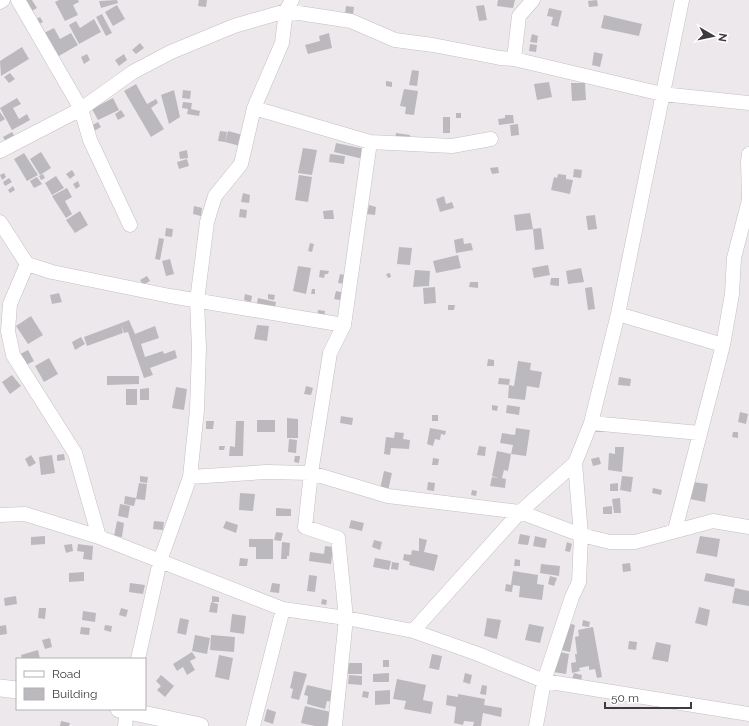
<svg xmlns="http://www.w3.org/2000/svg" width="749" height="726" font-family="Raleway,sans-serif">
  <rect width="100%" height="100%" fill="#ede8ec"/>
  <!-- building -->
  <path fill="#bcb9be" d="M26,0H32L37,8L30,12Z
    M59,0H78L79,2L73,5L78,15L65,21L55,2Z
    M117,0L118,3L101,8L99,1Z
    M199,0H207L206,7L198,6Z
    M498,0H515L513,8L497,6Z
    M597,0L598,6L589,7L588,1Z
    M117,5L125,19L113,26L105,12Z
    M484,5L487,20L479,21L476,6Z
    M346,6L354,7L353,15L345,14Z
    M549,8L562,11L558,27L551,25L553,17L547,16Z
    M102,14L112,33L106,36L96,17Z
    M604,15L642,24L639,36L601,28Z
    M40,17L43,22L39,24L36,19Z
    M94,19L101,32L79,44L69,25L76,21L80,28Z
    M54,28L60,39L71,33L78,45L57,57L44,33Z
    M329,33L332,48L308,54L305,45L320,41L319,36Z
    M532,34L538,36L537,43L530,42Z
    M140,43L144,48L136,54L132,50Z
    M530,44L537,45L536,52L529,51Z
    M22,47L29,59L1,76L0,61Z
    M594,52L603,54L600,67L592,65Z
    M87,54L90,60L84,64L81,57Z
    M124,54L127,60L119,66L115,60Z
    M412,70L419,71L417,86L409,85Z
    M10,73L15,79L9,83L4,77Z
    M386,81L392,82V87L386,86Z
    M549,82L552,97L537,100L534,84Z
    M571,83H585L586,100L572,101Z
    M136,84L147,104L156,99L158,103L151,108L164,129L151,137L124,91Z
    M404,89L418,91L414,115L405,114L406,107L400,106Z
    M174,90L180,117L169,124L161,95Z
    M183,90L191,91L190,99L182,98Z
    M17,98L21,104L13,108L19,119L27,114L30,120L12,130L0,108Z
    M113,98L119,110L98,120L92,109Z
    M183,102L192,103L191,109L200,111L199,116L187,114L188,109L182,108Z
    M121,110L125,116L118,120L115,114Z
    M0,112L5,119L0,122Z
    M456,113H461V118H456Z
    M505,115H513L514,123L499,125L498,119L505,118Z
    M443,117H450V133H443Z
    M98,122L101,127L94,131L91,126Z
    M518,124L519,135L511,136L510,125Z
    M220,131L227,132L225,142L218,141Z
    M228,131L243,135L240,146L225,142Z
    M12,132L16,139L7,144L3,137Z
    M396,133L410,135L409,142L395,140Z
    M336,143L365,149L363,159L334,152Z
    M303,148L317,150L312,175L298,173Z
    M187,150L188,158L180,159L179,152Z
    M41,152L51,168L40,175L30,159Z
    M24,153L38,175L27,181L14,159Z
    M330,154L345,156L344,164L329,162Z
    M187,159L189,166L179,169L177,162Z
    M498,167L499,173L492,174L490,168Z
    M574,169L582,170L581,178L573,177Z
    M72,170L75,175L70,179L66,174Z
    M4,173L6,177L2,180L0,175Z
    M43,174L45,178L41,180L39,176Z
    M558,174L566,175V179L573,180L570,194L551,190L554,177L557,178Z
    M299,175L312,177L308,202L295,200Z
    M56,176L64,188L52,195L45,183Z
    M37,177L42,184L34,188L30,181Z
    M9,178L12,182L5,186L3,182Z
    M78,181L80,186L76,189L73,184Z
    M13,186L15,190L10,193L8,190Z
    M67,188L72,197L65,201L72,214L66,218L52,196Z
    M243,193L250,195L249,203L241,202Z
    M444,196L446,204L452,202L454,208L440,212L436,199Z
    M369,205L376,207L375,215L367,214Z
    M194,206L202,208L201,216L193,214Z
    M240,209L247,210L246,218L239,217Z
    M333,210L334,219H324L323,211Z
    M80,211L88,225L75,233L66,220Z
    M530,213L533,229L541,228L544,249L535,250L533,229L516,231L514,215Z
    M595,215L597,229L588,230L586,216Z
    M166,228L173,229L172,237L165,236Z
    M159,238L164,239L160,260L155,259Z
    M463,238L464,244L471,243L473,250L456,253L454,240Z
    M310,243L314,244L312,252L308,251Z
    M399,247L412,248L410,265L397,264Z
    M458,255L461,268L436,273L433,261Z
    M170,259L174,274L166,276L162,261Z
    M548,265L550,275L534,278L532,268Z
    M298,266L311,268L306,294L293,291Z
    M581,268L584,282L568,284L566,271Z
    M320,270L329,271L328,274H325L324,278L319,277Z
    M415,270L430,271L429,286L413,287Z
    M390,273L391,277L388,278L386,274Z
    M340,274L348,276L346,284L338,283Z
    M147,276L150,281L143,285L140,280Z
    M551,278H559V286L550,285Z
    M470,282H478V288L469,287Z
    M435,287L436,303L424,304L423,288Z
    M592,287L595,309L588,310L585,288Z
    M312,289H315V294H311Z
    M336,291L345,293L344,301L334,299Z
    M59,293L62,302L52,304L50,295Z
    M245,294L252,296L251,302L244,300Z
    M268,294L275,295L274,300L268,299Z
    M258,298L276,302L274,311L256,308Z
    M448,305H455L454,310H448Z
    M318,310L325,311L324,318L317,317Z
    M31,316L43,335L28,344L16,326Z
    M129,320L135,334L155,326L159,338L141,344L145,357L163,351L164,354L175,350L177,358L150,368L153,375L144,378L128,332L124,333L121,325L123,333L87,346L84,337Z
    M257,325L269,326L267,341L254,339Z
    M81,337L85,344L75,350L72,342Z
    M28,350L34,361L24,366L18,355Z
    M49,358L58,374L44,382L35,366Z
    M488,359L494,360V366H487Z
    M518,361L531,363L530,370L542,372L539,388L527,386L525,400L508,398L509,385L514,386Z
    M12,375L21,386L10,394L2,382Z
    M107,376H139V384L107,385Z
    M619,377L631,379L630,386L618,385Z
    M499,378L510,379L509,385L498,384Z
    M306,386L313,388L311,395L304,394Z
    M176,387L187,389L184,410L172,408Z
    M149,388V400H140V389Z
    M126,389H137V405H126Z
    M492,405L498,406L497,411L492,410Z
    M507,405L520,407L519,415L506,413Z
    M740,412L748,414L746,424L738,422Z
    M432,415H438V421H432Z
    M341,416L353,418L352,425L340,423Z
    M287,418L298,419V438H287Z
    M257,420H275V432H257Z
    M206,421H214L213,429H206Z
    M236,421H244L243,456H229L230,446L235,447Z
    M430,428L446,431L445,435L441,434L440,440L435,439L433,446L427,444Z
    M516,428L530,430L526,456L511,454L513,445L500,443L502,433L515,435Z
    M395,432L404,433L403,439L410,440L409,449L391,448L390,455L384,454L386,437L394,438Z
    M733,432H738V438L732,437Z
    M289,439L297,440L296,453L288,452Z
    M219,446H225L224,450H219Z
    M479,446L486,447L485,456L477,455Z
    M615,447H624L622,472L608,470L609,453L615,454Z
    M497,451L511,454L508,471L504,470L502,478L506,479L505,488L490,486L492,477L499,478L492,476Z
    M64,454L65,460L57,461V455Z
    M31,455L36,463L29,467L25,459Z
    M52,455L55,473L41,475L39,457Z
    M295,456H300L299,463L294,462Z
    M599,457L601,464L593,466L591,459Z
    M433,458L439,459L438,465H432Z
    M384,471L392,473L388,491L380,489Z
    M140,476L148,477L147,483L140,482Z
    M622,476L633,477L631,492L620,490Z
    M428,482L435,483L434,491L427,490Z
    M693,482L708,484L705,502L690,499Z
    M139,483L147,484L145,500L136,499Z
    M618,483V491H610V484Z
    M653,488L662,490L661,495L652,493Z
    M472,490L477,491L476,496L471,495Z
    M240,493L255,494L253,511L239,510Z
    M125,496L136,498L134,506L124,504Z
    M620,498L621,513H614L612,499Z
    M120,504L130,506L128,518L118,516Z
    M612,506V514H603V507Z
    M276,508L291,509V516H276Z
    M351,520L364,523L362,531L349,528Z
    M117,521L124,523L122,537L114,536Z
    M154,521L164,522L163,530L153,529Z
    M226,521L238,525L236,533L223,528Z
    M276,532L283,533L281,541L274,540Z
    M520,534L530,536L528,545L518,544Z
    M45,536V544L31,545V537Z
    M535,536L547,539L545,548L533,546Z
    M700,536L720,539L717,557L696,553Z
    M419,538L427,540L424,552L438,555L434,571L409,565L410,562L403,560L404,554L411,555L412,550L419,551Z
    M249,539H273V559H256V547H249Z
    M374,540L382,542L380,550L372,547Z
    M282,542L290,543L289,556H287V559H281Z
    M567,542L572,544L570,552L565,551Z
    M72,544L73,551L66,553L64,545Z
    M78,544L93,546L92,560L83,559L84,552L77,551Z
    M325,546L333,547L331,564L309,561L310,552L324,554Z
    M240,558L248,559L247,566H239Z
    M375,558L391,561L389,570L373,567Z
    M515,559L520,560V566H514Z
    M392,562L399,563L398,570L391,569Z
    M630,563L631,571L623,572L622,564Z
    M541,564L560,566L559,576L540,573Z
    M513,571L538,575L537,584L544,585L542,600L519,597L520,586L513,585L512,592L505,591L506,584L511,585Z
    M84,572V581L69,582V573Z
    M706,573L735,579L734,587L704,581Z
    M309,575L317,576L315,592L307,591Z
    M550,576L557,578L554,586L548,584Z
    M130,583L145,585L143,594L129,592Z
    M272,583L280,584L279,593L270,592Z
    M735,588L749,591V606L732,603Z
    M16,596L17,604L5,606L4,598Z
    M212,596L219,597V602H212Z
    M322,599L327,600L326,605L321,604Z
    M211,602L218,604L217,613L209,612Z
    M699,607L710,610L707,626L695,623Z
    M39,608H46L45,619L38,618Z
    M121,608L128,610L126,617L119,615Z
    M83,611L96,613L95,622L82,620Z
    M232,614L246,616L244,634L230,632Z
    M180,618L189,620L186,635L177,633Z
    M487,618L501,620L497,639L484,636Z
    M583,620L590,622L589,627L582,626Z
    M567,623L575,625L570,652L561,650Z
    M529,624L544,627L540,643L525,640Z
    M6,625L7,634L0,635V626Z
    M105,625L112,626L111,632L104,630Z
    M81,627L90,628L89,635L80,634Z
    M593,627L602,677L597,678L595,669L589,670V666L579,668L580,671L572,673L571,663L576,662L575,654H577L575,637L579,636L578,630Z
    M195,635L210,638L207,654L192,651Z
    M211,635L235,637L234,652L210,650Z
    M50,638L52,647L45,649L42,640Z
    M629,641L637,642L636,650L628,649Z
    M656,642L671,645L668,662L652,659Z
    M38,650L40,659H22L21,655Z
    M192,652L196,658L190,661L195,670L187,675L183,667L177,671L173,664Z
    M560,652L569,654L566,674L553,672L556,661H558Z
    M432,654L442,656L439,670L429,668Z
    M219,655L233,658L229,680L215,677Z
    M383,660H389V667H383Z
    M348,663H362V674H348Z
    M294,671L307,674L299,700L291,698L293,689L290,688Z
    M389,673V682H373V674Z
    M465,673L472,675L470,684L463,682Z
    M574,673L582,675L581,681L572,679Z
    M161,675L174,686L165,697L157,690L161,686L156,681Z
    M349,675L362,676V685L348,684Z
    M397,679L426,685L423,700L433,702L431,714L404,709L406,701L393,699Z
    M307,685L337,692L334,702L327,701L325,709L307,704L308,696L304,695Z
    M482,685L487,686L486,695L480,694Z
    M390,690V704L375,705V691Z
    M363,691L369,692L368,698L362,697Z
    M458,694L485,699L484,705L502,708L501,717L483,713L481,726H473L474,722L464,721L463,725L454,723L456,707L446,705L447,695L458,697Z
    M305,706L331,712L327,726H315L301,723Z
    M267,709L276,712L273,724L264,721Z
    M61,721L70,723L69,726H60Z"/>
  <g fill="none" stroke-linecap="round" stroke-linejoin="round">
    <!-- minor casing -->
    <g stroke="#c3bfc2" stroke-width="15">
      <path id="minor" d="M18,0L81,109L90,140L130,225
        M0,2L3,0
        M514,59L519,16L533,0
        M254,108L370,142L452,146L491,139
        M0,151L81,109L133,72L171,52L234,26L286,11L351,21L395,40L433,45L500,58L514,59L662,94L749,103
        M0,222L27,264L52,272L170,296L344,325
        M27,264L10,304L8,331L13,355L75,453L99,537
        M618,314L723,345
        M591,423L700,433
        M190,477L266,472L311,473L388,496L520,512L581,535L610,542H635L713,521L749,527
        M0,515L25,514L99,537L283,609L346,618L413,631L478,654L544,681L749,714
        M675,530L723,345L732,294L734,258L749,200L748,161L749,154
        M413,631L520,512L575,463
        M138,659L160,561L190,477L197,410L199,348L197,301L207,222L215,196L241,164L254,108L282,43L286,11L292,0
        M125,726L127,709
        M253,726L283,609
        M335,726L346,618L338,538L305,527L311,473L330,353L344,325L370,142
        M536,726L544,681L572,597L579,582L581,535L575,463L591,423L618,314L682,0"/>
    </g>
    <!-- tertiary casing -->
    <g stroke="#c3bfc2" stroke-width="18">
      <path id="tertiary" d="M0,688L17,690
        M119,709L200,726"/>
    </g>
    <!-- minor -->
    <use href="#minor" stroke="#fff" stroke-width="14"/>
    <!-- tertiary -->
    <use href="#tertiary" stroke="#fff" stroke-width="17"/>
  </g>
  <!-- legend -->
  <rect x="16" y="658" width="130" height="52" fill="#ffffff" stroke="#b1b1b1"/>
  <rect x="24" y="671" width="20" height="6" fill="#ffffff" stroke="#b1b1b1"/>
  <text x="52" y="678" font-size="12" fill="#3d3b3d">Road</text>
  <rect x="24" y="688" width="20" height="12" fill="#bcb9be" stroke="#b1b1b1"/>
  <text x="52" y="698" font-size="12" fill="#3d3b3d">Building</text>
  <!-- north arrow -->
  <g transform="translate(713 36) rotate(99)" stroke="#ffffff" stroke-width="3" paint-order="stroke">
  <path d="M0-3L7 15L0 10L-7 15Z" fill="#3d3b3d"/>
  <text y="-6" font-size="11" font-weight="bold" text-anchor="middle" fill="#3d3b3d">N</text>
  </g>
  <!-- scale -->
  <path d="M605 702v6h86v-6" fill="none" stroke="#3d3b3d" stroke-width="2"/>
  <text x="611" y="702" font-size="12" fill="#3d3b3d" stroke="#ffffff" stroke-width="3" paint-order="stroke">50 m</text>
</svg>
